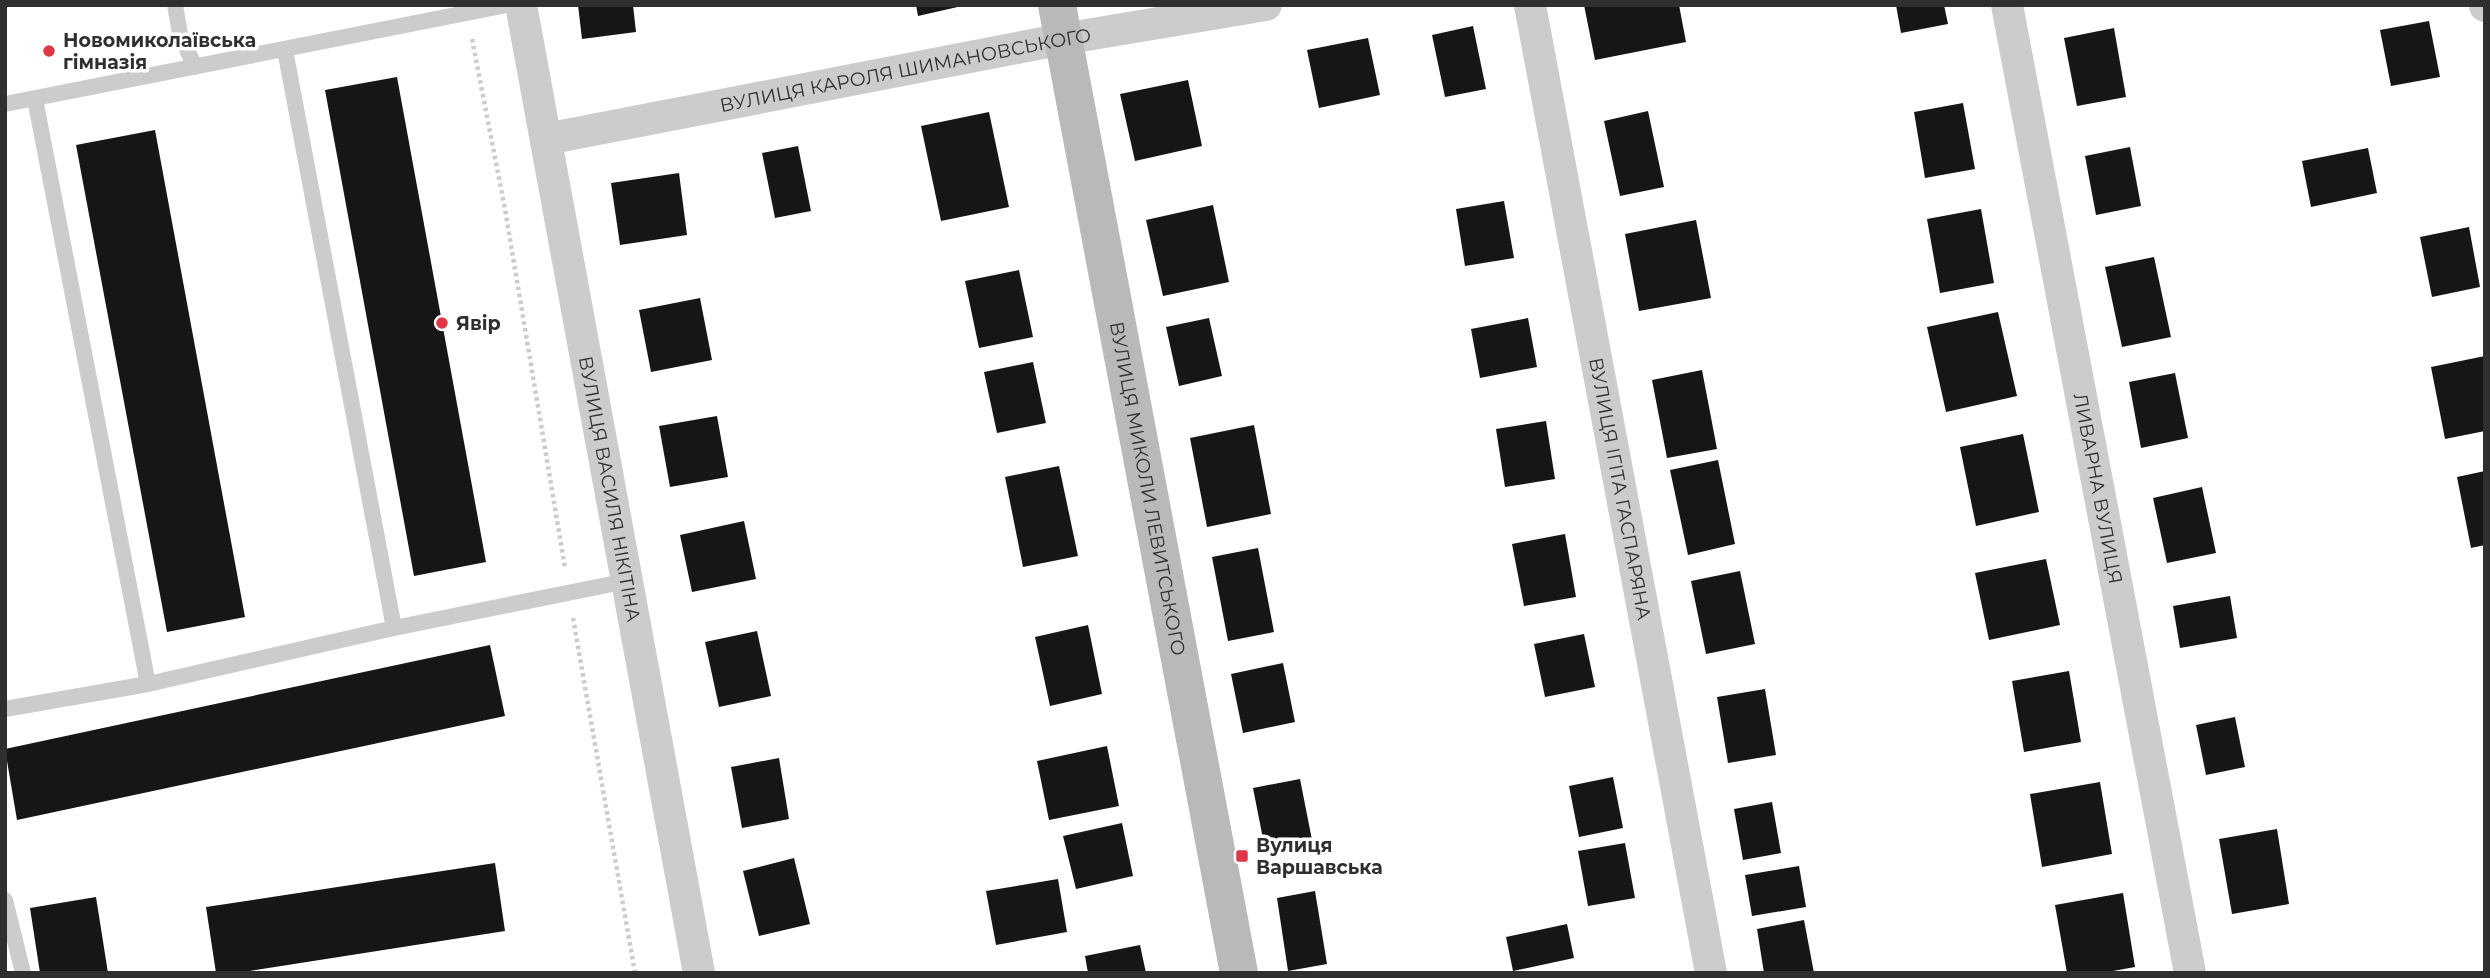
<svg xmlns="http://www.w3.org/2000/svg" width="2490" height="978" font-family="Montserrat,sans-serif">
  <rect width="100%" height="100%" fill="#fff"/>
  <!-- building -->
  <path fill="#161616" d="M578,5H633L636,32L582,39Z
    M916,5H962V6L918,16Z
    M1584,5H1679L1686,42L1595,60Z
    M1896,5H1944L1948,24L1901,33Z
    M2429,21L2440,77L2391,86L2380,30Z
    M1473,26L1486,89L1445,97L1432,35Z
    M2114,28L2126,97L2077,106L2064,38Z
    M1368,38L1380,95L1319,108L1307,50Z
    M397,77L486,562L414,576L325,90Z
    M1188,80L1202,146L1135,161L1120,94Z
    M1963,103L1975,169L1925,178L1914,112Z
    M1648,111L1664,187L1620,196L1604,121Z
    M989,112L1009,207L941,221L921,126Z
    M155,130L245,617L167,632L76,145Z
    M798,146L811,211L775,218L762,153Z
    M2130,147L2141,206L2096,215L2085,156Z
    M2368,148L2377,193L2311,207L2302,161Z
    M679,173L687,235L620,245L611,183Z
    M1504,201L1514,258L1465,266L1456,209Z
    M1213,205L1229,282L1163,296L1146,220Z
    M1981,209L1994,283L1940,293L1927,219Z
    M1696,220L1711,298L1639,311L1625,234Z
    M2469,227L2480,287L2432,297L2420,237Z
    M2154,257L2171,337L2122,347L2105,267Z
    M1019,270L1033,337L979,348L965,281Z
    M700,298L712,360L651,372L639,310Z
    M1998,312L2017,396L1946,412L1927,327Z
    M1209,318L1222,376L1179,386L1166,327Z
    M1528,318L1537,367L1480,378L1471,329Z
    M2485,356V431L2445,439L2431,367Z
    M1033,362L1046,423L997,433L984,372Z
    M1702,370L1717,449L1667,458L1652,380Z
    M2175,373L2188,438L2141,448L2129,382Z
    M717,416L728,477L670,487L659,426Z
    M1546,421L1555,479L1505,487L1496,429Z
    M1254,425L1271,514L1207,527L1190,438Z
    M2023,434L2039,512L1976,526L1960,447Z
    M1718,460L1735,544L1688,555L1670,470Z
    M1059,466L1078,556L1023,567L1005,477Z
    M2485,471V545L2471,548L2457,477Z
    M2202,487L2216,553L2167,563L2153,498Z
    M744,521L756,579L692,592L680,535Z
    M1565,534L1576,597L1524,606L1512,544Z
    M1258,548L1274,632L1228,641L1212,557Z
    M2046,559L2060,625L1989,640L1975,573Z
    M1740,571L1755,644L1706,654L1691,581Z
    M2230,596L2237,638L2180,648L2173,606Z
    M1088,625L1102,694L1050,706L1035,637Z
    M757,631L771,696L719,707L705,642Z
    M1584,634L1595,687L1545,697L1534,644Z
    M490,645L505,716L17,820L5,749Z
    M1283,663L1295,722L1243,733L1231,674Z
    M2069,671L2081,742L2024,752L2012,681Z
    M1765,689L1776,755L1728,763L1717,697Z
    M2235,717L2245,767L2206,775L2196,725Z
    M1107,746L1119,806L1049,820L1037,761Z
    M779,758L789,819L742,828L731,767Z
    M1613,777L1623,828L1579,837L1569,786Z
    M1300,779L1313,845L1266,854L1253,788Z
    M2100,782L2112,854L2042,867L2030,794Z
    M1772,802L1781,853L1743,860L1734,809Z
    M1122,823L1133,876L1076,889L1063,836Z
    M2277,829L2289,904L2232,914L2219,839Z
    M1625,843L1635,898L1588,906L1578,851Z
    M794,858L810,924L759,936L743,871Z
    M495,863L505,931L236,973H216L206,907Z
    M1799,866L1806,907L1752,916L1745,875Z
    M1058,879L1067,932L996,945L986,891Z
    M1315,891L1327,964L1288,971L1277,898Z
    M2123,893L2135,967L2102,973H2067L2055,905Z
    M96,897L108,973H40L30,908Z
    M1804,920L1814,973H1764L1757,929Z
    M1567,924L1574,958L1513,971L1506,937Z
    M1140,945L1146,973H1088L1085,956Z"/>
  <g fill="none" stroke-linecap="round" stroke-linejoin="round">
    <!-- path -->
    <path stroke="#ccc" stroke-width="4.5" stroke-dasharray="3.5 3.5" stroke-linecap="butt" d="M472,39L505,209L565,568
      M573,618L635,973"/>
    <!-- lane -->
    <path stroke="#ccc" stroke-width="16" d="M175,5L180,34L195,67
      M285,50L394,628
      M35,99L148,684
      M5,104L507,5
      M5,709L148,684L394,628L627,581
      M5,900L23,973"/>
    <!-- street -->
    <g stroke="#ccc" stroke-width="32">
      <path id="s1" d="M521,5L699,973"/>
      <path id="s2" d="M1530,5L1711,973"/>
      <path id="s3" d="M2007,5L2190,973"/>
      <path d="M2485,5V6"/>
      <path id="s4" d="M546,139L1063,39L1266,5"/>
    </g>
    <!-- secondary -->
    <path stroke="#b9b9b9" stroke-width="38" id="s5" d="M1057,5L1239,973"/>
  </g>
  <!-- markers -->
  <g fill="#df3745" stroke="#fff" stroke-width="2.5">
    <circle cx="49" cy="51" r="7"/>
    <circle cx="442" cy="323" r="7"/>
    <rect x="1235" y="849" width="14" height="14" rx="3.5"/>
  </g>
  <g text-anchor="middle" stroke-width="7" stroke-linejoin="round" paint-order="stroke">
    <!-- poi labels -->
    <g font-size="19" font-weight="bold" fill="#2f2f2f" stroke="#fff" text-anchor="start">
      <text x="63" y="47">Новомиколаївська<tspan x="63" dy="22">гімназія</tspan></text>
      <text x="456" y="330">Явір</text>
      <text x="1256" y="852">Вулиця<tspan x="1256" dy="22">Варшавська</tspan></text>
    </g>
    <!-- street labels -->
    <g font-size="19" fill="#2f2f2f" stroke="#fff">
      <text dy="7" stroke="none"><textPath href="#s4" startOffset="366">ВУЛИЦЯ КАРОЛЯ ШИМАНОВСЬКОГО</textPath></text>
      <text dy="7" stroke="none"><textPath href="#s1" startOffset="492">ВУЛИЦЯ ВАСИЛЯ НІКІТІНА</textPath></text>
      <text dy="7" stroke="none"><textPath href="#s5" startOffset="492">ВУЛИЦЯ МИКОЛИ ЛЕВИТСЬКОГО</textPath></text>
      <text dy="7" stroke="none"><textPath href="#s2" startOffset="492">ВУЛИЦЯ ІГІТА ГАСПАРЯНА</textPath></text>
      <text dy="7" stroke="none"><textPath href="#s3" startOffset="492">ЛИВАРНА ВУЛИЦЯ</textPath></text>
    </g>
  </g>
  <!-- border -->
  <rect width="2490" height="978" fill="none" stroke="#2f2f2f" stroke-width="14"/>
</svg>
